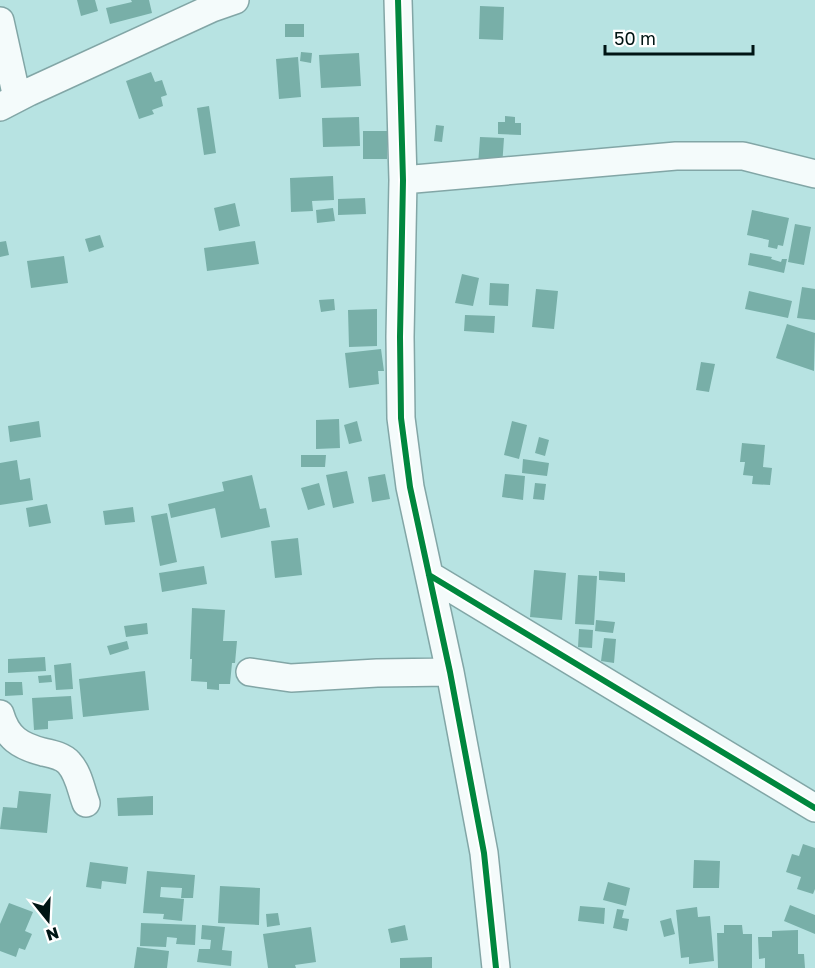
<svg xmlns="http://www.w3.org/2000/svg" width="815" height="968" font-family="'Golos Text',sans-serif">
  <rect width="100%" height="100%" fill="#b7e3e2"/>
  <!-- building -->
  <path fill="#78afa8" d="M77,0H95L98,11L81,16Z
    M131,0H149L152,13L110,24L106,8L132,2Z
    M480,6L504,7L503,40L479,39Z
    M285,24H304V37H285Z
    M301,52L312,53L311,63L300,61Z
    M359,53L361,86L321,88L319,55Z
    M298,57L301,97L279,99L276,59Z
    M151,72L155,82L162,80L167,95L161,97L163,106L152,110L154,114L139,119L126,81Z
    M209,106L216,153L204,155L197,108Z
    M505,116L515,117V123H521V135L498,134V122H505Z
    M359,117L360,146L323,147L322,118Z
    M436,125L444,126L442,142L434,141Z
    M363,131H387V159H363Z
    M480,137L504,138L502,167L478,166Z
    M333,176L334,200L312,201L313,211L291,212L290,178Z
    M365,198L366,214L338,215V199Z
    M235,203L240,226L219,231L214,208Z
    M333,208L335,221L317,223L316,210Z
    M752,210L789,218L783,246L778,245L777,249L768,247L769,240L747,235Z
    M795,224L811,227L804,265L788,262Z
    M100,235L104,247L89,252L85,239Z
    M6,241L9,255L0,257V242Z
    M255,241L259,264L207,271L204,248Z
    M750,253L772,257L771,259L781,262L782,259H787L784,273L748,265Z
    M64,256L68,283L31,288L27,261Z
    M462,274L479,278L473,306L455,303Z
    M490,283L509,284L508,306L489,305Z
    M802,287L815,289V320L797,318Z
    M536,289L558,291L554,329L532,327Z
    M749,291L792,301L788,318L745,309Z
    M334,299L335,310L321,312L319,300Z
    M377,309V346L349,347L348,310Z
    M465,315L495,316L494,333L464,331Z
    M787,324L815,333L814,371L776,358Z
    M381,349L384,371H378L379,384L349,388L345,353Z
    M701,362L715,364L709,392L696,390Z
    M339,419L340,448L316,449V420Z
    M39,421L41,437L10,442L8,426Z
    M357,421L362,441L349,444L344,425Z
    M512,421L527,425L519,459L504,455Z
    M539,437L549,440L545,456L535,453Z
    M742,443L765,445L763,467L772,468L770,485L752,484L753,476L743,475L745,462H740Z
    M301,455H326L325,467H301Z
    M523,459L549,463L547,476L522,473Z
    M17,460L20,480L30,478L33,500L0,505V463Z
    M347,471L354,503L333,508L326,475Z
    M385,474L390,499L372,502L368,477Z
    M505,474L525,476L523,500L502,497Z
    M252,475L260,509L266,508L270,527L221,538L215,508L171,518L168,504L224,491L222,482Z
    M319,483L325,505L308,510L301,488Z
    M535,483L546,484L544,500L533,499Z
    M47,504L51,523L29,527L26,508Z
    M133,507L135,522L105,525L103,511Z
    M167,513L177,562L160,566L151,516Z
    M298,538L302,575L275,578L271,541Z
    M204,566L207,584L162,592L159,573Z
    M534,570L566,573L562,620L530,617Z
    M599,571L625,573V582L599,580Z
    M578,575L597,576L594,625L575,624Z
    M192,608L225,610L223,641H237L235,663H232L230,684H219V690L207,689V682L191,681L192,659H190Z
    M596,620L615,622L613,633L595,631Z
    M147,623L148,634L126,637L124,626Z
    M579,629L593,630L592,648L578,647Z
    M604,638L616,639L614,663L601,661Z
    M127,641L129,649L110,655L107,646Z
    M45,657L46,671L8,673V659Z
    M71,663L73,689L56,690L54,665Z
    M145,671L149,710L83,717L79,679Z
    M51,675L52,682L39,683L38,676Z
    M5,682H22L23,695L5,696Z
    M71,696L73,719L48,721V729L34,730L32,698Z
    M19,791L51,794L47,833L0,829L3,807L17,808Z
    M153,796V815L118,816L117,798Z
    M803,844L815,848V889L813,894L797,889L801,877L786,872L792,854L799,856Z
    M694,860L720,861L719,888H693Z
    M90,862L128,867L126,884L102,881L101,889L86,887Z
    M147,871L195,875L193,898H181L182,888L161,887L160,897L184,899L182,921L163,919L164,914L143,913Z
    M608,882L630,888L626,906L603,900Z
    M220,886L260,888L259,925L218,923Z
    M9,903L33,912L25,931L32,934L25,950L19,948L16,957L0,951V924Z
    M790,905L815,915V934L784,921Z
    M580,906L605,908L604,924L578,921Z
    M697,907L698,917L710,916L714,961L689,964V957L681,958L676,910Z
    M617,909L624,910L622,918L629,919L627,931L613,928Z
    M278,913L280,925L267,927L266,914Z
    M671,918L675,934L664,937L660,921Z
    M141,923L196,925L195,945L176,944L177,938L167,937L166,947L140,946Z
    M202,925L225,927L222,950L232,951L231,966L197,962L199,949H210L211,940L201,939Z
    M405,925L408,940L391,943L388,929Z
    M724,925H742L743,934H752V968H718L717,933H724Z
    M311,927L316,962L295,965L296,968H268L263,934Z
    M798,930V954H804L805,968H765V958L759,959L758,937H772V931Z
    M137,947L169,951L167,968H134Z
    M432,957V968H400V958Z"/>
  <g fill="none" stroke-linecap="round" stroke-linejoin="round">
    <!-- minor casing -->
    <g stroke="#82a6a6" stroke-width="30">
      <path id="minor" d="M398,0L403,180L400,337L401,418L410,487L450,672L484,853L496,968
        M0,21L17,98
        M0,107L29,92L212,8L235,0
        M403,180L676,156H743L815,174
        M429,575L815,808
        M250,672L291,678L377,673L450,672
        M0,714C7,738 20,746 43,752C52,754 63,756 69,763C79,774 81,790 86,803"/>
    </g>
    <!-- minor -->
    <use href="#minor" stroke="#f4fbfb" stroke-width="27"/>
    <!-- cycleway casing -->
    <g stroke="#fff" stroke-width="10">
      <path id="cycleway" d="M398,0L403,180L400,337L401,418L410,487L450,672L484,853L496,968
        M429,575L815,808"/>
    </g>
    <!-- cycleway -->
    <use href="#cycleway" stroke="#00873e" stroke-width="6"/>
  </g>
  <!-- north arrow -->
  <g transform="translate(48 920) rotate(162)" stroke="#ffffff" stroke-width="4.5" paint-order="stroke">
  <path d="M0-4.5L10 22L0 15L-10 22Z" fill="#001514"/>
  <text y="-9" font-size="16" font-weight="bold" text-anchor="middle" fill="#001514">N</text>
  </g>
  <!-- scale -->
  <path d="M605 45v9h148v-9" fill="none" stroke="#001514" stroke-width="3"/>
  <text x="614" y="45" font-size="18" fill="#001514" stroke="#ffffff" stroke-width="4.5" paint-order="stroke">50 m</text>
</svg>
